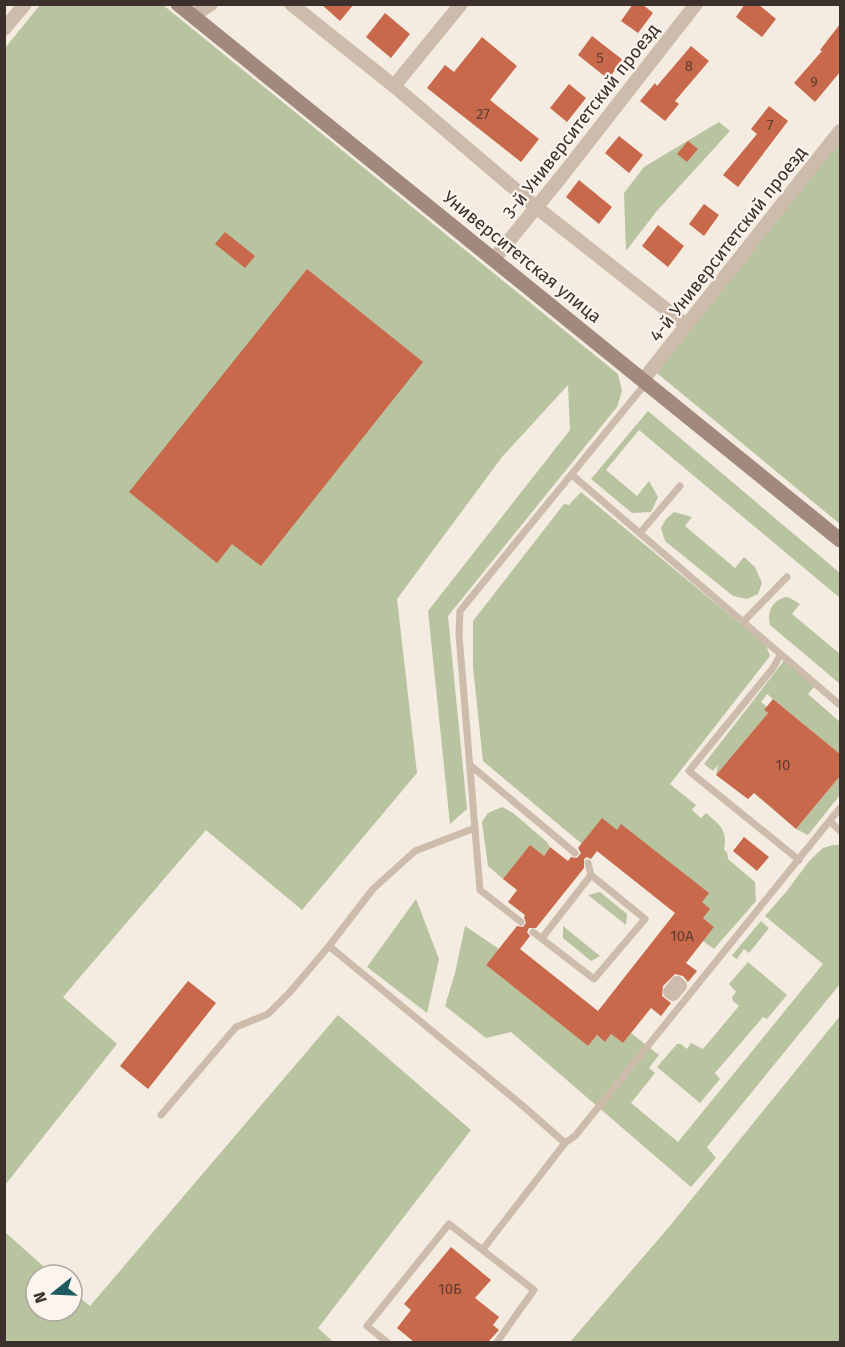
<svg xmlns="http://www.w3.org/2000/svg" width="845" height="1347" font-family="'Fira Sans',sans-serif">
  <rect width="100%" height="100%" fill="#f4ebe1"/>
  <!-- green -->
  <path fill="#b8c4a0" d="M40,5H163L618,374L622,391L617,407L448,616L467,809L450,824L428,611L570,430L568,385L502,457L397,599L417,773L302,910L206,830L63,997L117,1044L5,1185V48Z
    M719,122L730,131L656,212L626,251L624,193L644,167Z
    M840,131V524L652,369Z
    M648,411L840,573V598L639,430L606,470L637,496L649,481L658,497L651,512L632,513L591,479Z
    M581,492L766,645L770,656L670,784L696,805L692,810L701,818L706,813C720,825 728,830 724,850L727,852L728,859L755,882L756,901L714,949L703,941L714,927L703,918L702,902L621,825L617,830L582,844L483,761L473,667V621L564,504L569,505Z
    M674,512L692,517L685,526L735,568L744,557L755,567L762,583L758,594L747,599L733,596L665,541L661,528L666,519Z
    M785,597L790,598L800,604L792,614L840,654V684L770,625C767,612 771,602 785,597Z
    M786,658L816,684L808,694L840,722V754L767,694L761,702L767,707L764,710L768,713L716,775L718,765L713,771L704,764Z
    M840,776V795L808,835L796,829Z
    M502,807L513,813L547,842L550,847L544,856L503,879L488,866L482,822L488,813Z
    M833,845H840V984L707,1147L716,1158L691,1187L511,1032L486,1038L445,1006L455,973L465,926L499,949L486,965L588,1046L597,1035L605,1042L611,1034L623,1043L631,1033L659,1055L649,1068L655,1073L631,1103L678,1142L823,964L765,916L786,892L810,860L823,848Z
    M600,892L627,914L626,925L588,895Z
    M416,899L439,959L427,1013L367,967Z
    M761,921L769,928L749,953L744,949L737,959L732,956L733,954Z
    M563,926L600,956L591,961L563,938Z
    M748,962L787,995L767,1019L763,1017L715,1073L720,1079L700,1103L657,1067L677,1044H681L687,1049L691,1043L703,1049L739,1006L733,1001L732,997L736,992L729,984Z
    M338,1015L471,1130L318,1328L333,1342H5V1232L53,1275H36V1311H72V1291L90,1306Z
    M840,1016V1342H570L669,1227Z"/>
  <!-- building -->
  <path fill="#c8694b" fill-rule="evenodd" d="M321,4H354L340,21Z
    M633,4H642L653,13L638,33L621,21Z
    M745,4H758L776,19L762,37L736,17Z
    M385,13L410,34L391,58L366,37Z
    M840,24V72L815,102L794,83L822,51L820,50Z
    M592,36L623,60L608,79L578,55Z
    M482,37L517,66L490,100L539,139L521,162L427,88L445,65L454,72Z
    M691,46L709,61L675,101L679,104L665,121L640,101L655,83L657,86Z
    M569,84L586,98L567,122L550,108Z
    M769,106L788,121L738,187L723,175L757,134L751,129Z
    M619,136L643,155L629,173L605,153Z
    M688,141L698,149L687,162L677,154Z
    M579,180L612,207L599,224L566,197Z
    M704,204L719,215L704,236L689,224Z
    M658,225L684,246L668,267L642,246Z
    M225,232L255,256L245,268L215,244Z
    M307,269L423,362L261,566L232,544L217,563L129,492Z
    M773,699L840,754V776L796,829L754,793L748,799L716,775L768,713L764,710Z
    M602,818L617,830L621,824L709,893L702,902L710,909L703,918L714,927L686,963L697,971L688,982L683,976L675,974L663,986L662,996L671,1003L661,1016L651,1008L623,1043L611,1034L605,1042L597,1035L588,1046L486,965L517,926L523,927L526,923L524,917L525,915L508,902L517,890L503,879L530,845L544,856L550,847L568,861L571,857L577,858L581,853L578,848ZM597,851L675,913L598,1011L520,949L530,936L527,932L529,928H536L584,868V859L587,857L591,859Z
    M744,837L769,857L757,871L733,851Z
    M188,981L216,1003L148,1089L120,1066Z
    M451,1247L491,1280L475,1298L499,1317L493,1325L499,1330L488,1342H414L397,1328L411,1310L404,1304Z"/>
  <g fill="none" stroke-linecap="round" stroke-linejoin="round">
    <!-- lane -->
    <path stroke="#cdbbac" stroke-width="7" d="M572,475L840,705
      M640,533L680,486
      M743,622L787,577
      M781,654L773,668L689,771L799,860
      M470,765L575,853
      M830,821L840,831
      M521,922L480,890L459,635L460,611L646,383
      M533,932L594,979L645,919L591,875L588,863
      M542,938L591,875
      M329,946L523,1106L565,1143
      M161,1115L236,1027L268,1014L290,992L329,946L373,889L415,851L475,828
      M483,1249L565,1143L575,1136L840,808
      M387,1342L367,1326L449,1224L534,1290L497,1342"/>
    <!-- street -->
    <path stroke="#cdbbac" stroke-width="14" d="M291,4L394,86L536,207L686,325
      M193,16L211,4
      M4,29L25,4
      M394,86L461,4
      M494,259L561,177L696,4
      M643,380L840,131
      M677,983L680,986L673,994L670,992Z"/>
    <!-- secondary -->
    <path stroke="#a18a7d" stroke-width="15" d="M178,4L840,540"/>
  </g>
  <g text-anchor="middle" stroke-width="4.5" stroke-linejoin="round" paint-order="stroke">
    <!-- number labels -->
    <g font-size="15" fill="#5e3e33">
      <text x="600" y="63">5</text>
      <text x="689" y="71">8</text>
      <text x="814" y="87">9</text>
      <text x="483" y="119">27</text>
      <text x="770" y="130">7</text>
      <text x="783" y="770">10</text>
      <text x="682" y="941">10А</text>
      <text x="450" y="1294">10Б</text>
    </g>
    <!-- street labels -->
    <g font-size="18" fill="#3b302b" stroke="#fbf5ee">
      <text transform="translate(581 121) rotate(-52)" y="6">3-й Университетский проезд</text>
      <text transform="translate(728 244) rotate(-52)" y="6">4-й Университетский проезд</text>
      <text transform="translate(522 257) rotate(39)" y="6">Университетская улица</text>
    </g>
  </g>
  <!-- border -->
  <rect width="845" height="1347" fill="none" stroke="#3b302b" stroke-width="12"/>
  <!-- north arrow -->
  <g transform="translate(54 1293) rotate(252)"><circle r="28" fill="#fbf5ee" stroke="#aea6a0" stroke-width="1.5"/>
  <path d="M0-4.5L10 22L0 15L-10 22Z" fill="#1f5a5e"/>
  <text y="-9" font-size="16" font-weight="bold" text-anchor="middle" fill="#3b302b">N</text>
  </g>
</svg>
